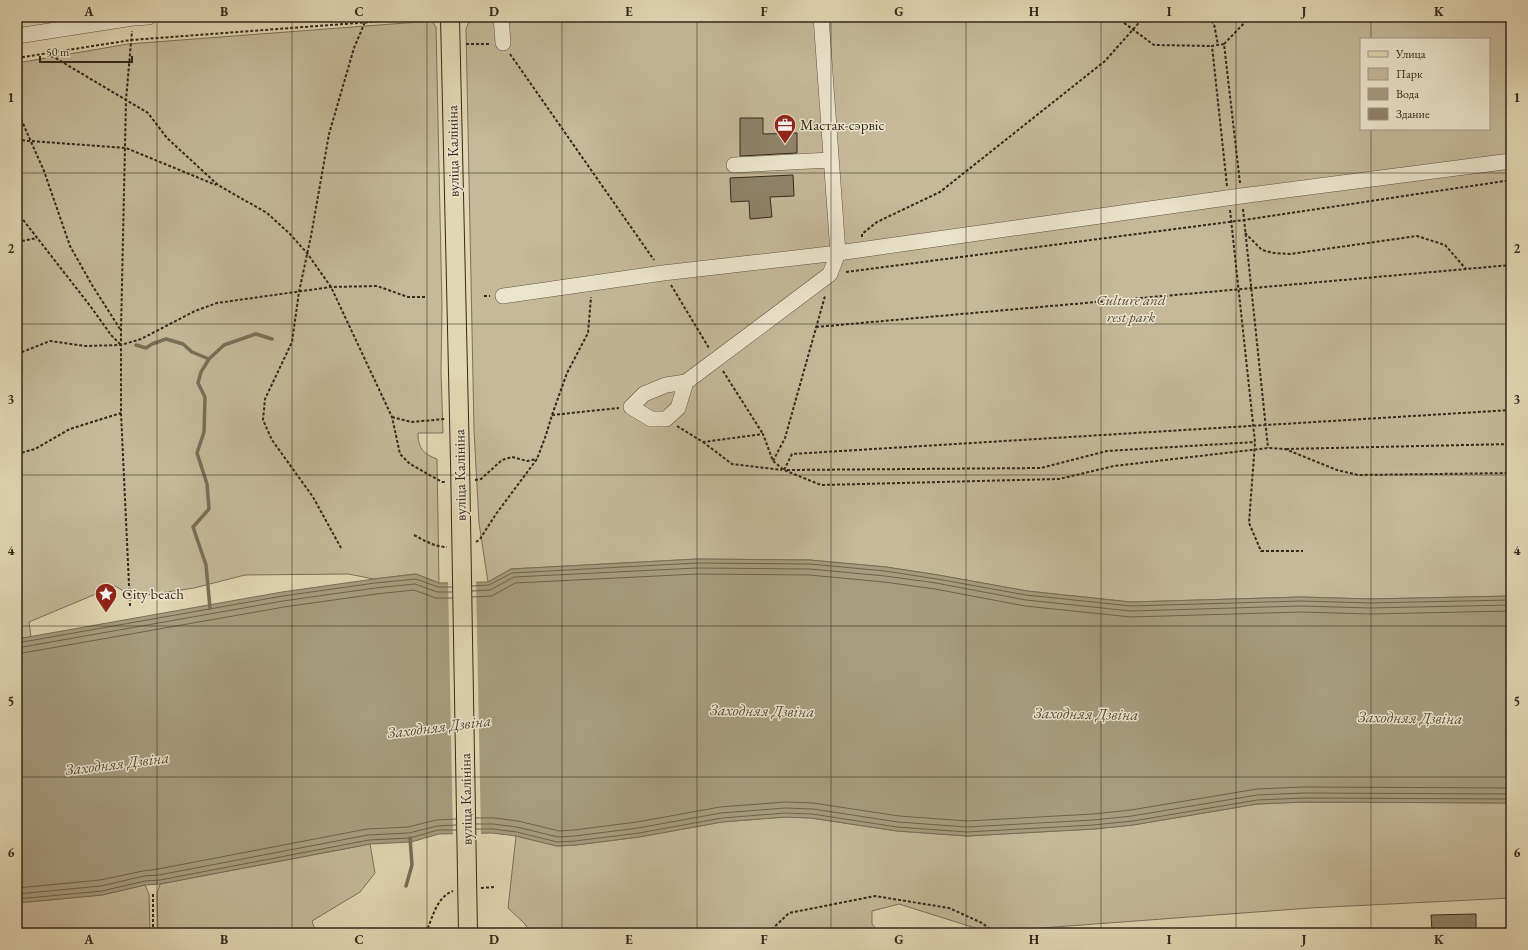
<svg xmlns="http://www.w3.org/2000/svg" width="1528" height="950" font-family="'EB Garamond',serif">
  <rect width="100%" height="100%" fill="#e2d7b3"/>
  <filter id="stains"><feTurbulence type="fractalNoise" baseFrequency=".005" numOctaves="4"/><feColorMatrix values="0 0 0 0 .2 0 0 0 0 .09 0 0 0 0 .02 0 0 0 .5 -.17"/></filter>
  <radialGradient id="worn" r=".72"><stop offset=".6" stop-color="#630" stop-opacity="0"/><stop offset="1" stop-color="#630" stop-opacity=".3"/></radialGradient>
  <!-- green -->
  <path fill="#c5b999" stroke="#7d705a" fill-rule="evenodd" d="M471,17H1511V596L1370,599L1301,597L1131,602L1027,591L938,575L886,567L810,560L697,559L511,569L488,582L479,523L474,430L466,29ZM1361,39H1489V129H1361Z
    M432,21L436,27L442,307L441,372L443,433H418C418,448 423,454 437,459L439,583L416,574L374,579L348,574L245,575L194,588L134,597L115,586L29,622L31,637L17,639V63L128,44Z
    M1304,802L1511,803V898L1310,908L988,932L899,904L872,911V924L880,933H530L525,924L508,908L516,836L557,846L576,845L639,837L722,822L785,817L811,818L897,831L967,836L1094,829L1133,825L1257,804Z
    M370,844L375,873L360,892L312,921L316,933H158L157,893L160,884Z
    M145,885L149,894L150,933H17V903L102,895Z"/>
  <!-- water -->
  <path fill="#a79c7f" stroke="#796e57" d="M697,559L810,560L886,567L938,575L1027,591L1131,602L1301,597L1370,599L1511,596V803L1304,802L1257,804L1133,825L1094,829L967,836L897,831L811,818L785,817L722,822L639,837L576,845L557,846L516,836L492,833L439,834L411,842L370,844L160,884L145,885L102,895L17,903V639L282,592L374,579L416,574L439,583L488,582L511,569Z"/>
  <!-- pier -->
  <path fill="#e2d7b3" d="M476,580L481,835L453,836L448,581Z"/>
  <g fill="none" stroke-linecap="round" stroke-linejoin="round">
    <!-- shore -->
    <path stroke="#6e624c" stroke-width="1" d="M472,586L489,585L512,573L697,563L810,564L885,571L937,579L1026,595L1131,606L1301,601L1370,603L1511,600
      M472,591L490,590L514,577L697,568L810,569L885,576L936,583L1026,600L1131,611L1301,606L1370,608L1511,605
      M472,597L492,596L515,583L697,574L809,575L884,582L935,589L1025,606L1131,617L1301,612L1370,614L1511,611
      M17,643L283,596L375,583L416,579L438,587H452
      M17,648L283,601L375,588L415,584L437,592H452
      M17,654L284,607L376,594L414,590L436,598H452
      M476,818H494L518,821L559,831L574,830L637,822L720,807L786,802L813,803L899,816L967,821L1093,814L1131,810L1257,789L1304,787L1511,788
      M476,824H493L517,827L558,837L575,836L638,828L721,813L785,808L813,809L898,822L967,827L1093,820L1132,816L1257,795L1304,793L1511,794
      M476,829H493L517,832L557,842L575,841L639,833L722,818L785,813L812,814L897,827L967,832L1093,825L1133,821L1257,800L1304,798L1511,799
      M17,888L100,880L143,871L158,869L367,829L408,827L436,820L456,819
      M17,894L101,886L144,876L159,875L368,835L409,833L437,826L456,825
      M17,899L102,891L145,881L160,880L369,840L410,838L438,830H456"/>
    <!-- stream -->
    <path stroke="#796e57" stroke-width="3.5" d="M136,345L146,348L152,344L166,339L183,344L192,352L209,359
      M210,608L206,565L193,527L209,509L207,484L197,453L204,432L205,397L198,383L201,372L209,359L224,345L256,334L272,339
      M406,886L412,865L410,838"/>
  </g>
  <!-- building -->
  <path fill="#8f836a" stroke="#35281a" d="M740,118H763V134L797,133V153L740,156Z
    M793,175L794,196L770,197L772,217L750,219L749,201L731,202L730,178Z
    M1476,914V930L1432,931L1431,915Z"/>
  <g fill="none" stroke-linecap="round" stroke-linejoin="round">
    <!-- minor casing -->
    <g stroke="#605440" stroke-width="16">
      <path id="minor" d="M501,17L503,43
        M17,36L133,18L149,17
        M734,165L831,160
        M503,296L663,273L838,253L1241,196L1511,161
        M686,382L678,408L666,419H651L631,407L644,394L666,385L686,382L830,274L838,253L821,17"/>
    </g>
    <!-- major casing -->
    <g stroke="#35281a" stroke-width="20">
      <path id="major" d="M450,17L460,461"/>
    </g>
    <!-- path -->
    <path stroke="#35281a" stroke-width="2" stroke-dasharray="3 2" stroke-linecap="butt" d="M1116,17L1154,45L1212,46
      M1208,17L1214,24L1218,45
      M466,44H489
      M1224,44L1250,17
      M47,53L148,113L167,138L218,185L267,213L290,234L307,253L331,287L392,417L400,454L410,464L442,482H445
      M510,54L654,260
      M17,58L131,40L410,19V17
      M17,110L44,171L70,246L92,285L120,329
      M17,140L126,148L216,185
      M1227,186L1212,46L1224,44L1240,183
      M1243,209L1268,448
      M1230,210L1255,442L1249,523L1261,551H1303
      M17,212L91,307L111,335L120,344
      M1245,233L1262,250L1274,253L1290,254L1417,236L1445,245L1466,269
      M862,237V234L877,222L940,192L1105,61L1144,17
      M17,242L37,238
      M846,272L1244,220L1511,180
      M671,285L709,348
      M484,296H490
      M816,327L1511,265
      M17,354L50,341L85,346L121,345L141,339L195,311L217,303L331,287L377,286L408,297H427
      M723,371L763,434
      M552,415L619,408
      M392,417L411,422L445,419
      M677,426L703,442L763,434L773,461L784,470L821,485L1059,479L1114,466L1268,448L1285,449L1337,470L1358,475L1511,473
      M703,442L732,464L782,470
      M1286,449L1511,444
      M17,454L35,449L70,429L121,413
      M773,461L785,438L825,296
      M784,470L792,454L1511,410
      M787,470L1041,468L1107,451L1255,442
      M475,480L481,479L502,460L512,457L527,461L537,459
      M414,535C425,541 435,547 447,547
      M476,542L480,539L496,514L537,459L546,435L552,415L567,373L588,333L591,297
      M341,548L313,497L272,440L263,420L265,399L292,342L299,292L311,236L329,134L354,48L365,22
      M130,606L121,413V330L126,100L132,31
      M481,888L494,887
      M153,894V933
      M482,929H493L505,933
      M428,933L427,930C433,916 437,897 453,891
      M446,933L454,930
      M768,933L789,913L875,896L949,908L982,923L995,933"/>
    <!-- minor -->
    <use href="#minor" stroke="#ece5ce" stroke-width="15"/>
    <!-- major -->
    <use href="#major" stroke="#e2d7b3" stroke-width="18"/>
    <!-- major-bridge casing -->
    <g stroke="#35281a" stroke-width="20" stroke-linecap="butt">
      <path id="major-bridge" d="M460,461L468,933"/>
    </g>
    <!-- major-bridge -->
    <use href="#major-bridge" stroke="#e2d7b3" stroke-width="18"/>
  </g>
  <!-- grid -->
  <path fill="none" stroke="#35281a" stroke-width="1" stroke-opacity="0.55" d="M157,17V933M292,17V933M427,17V933M562,17V933M697,17V933M831,17V933M966,17V933M1101,17V933M1236,17V933M1371,17V39M1371,129V933M17,173H1511M17,324H1511M17,475H1511M17,626H1511M17,777H1511"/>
  <!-- icons -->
  <defs>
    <g id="office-pin" transform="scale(1.15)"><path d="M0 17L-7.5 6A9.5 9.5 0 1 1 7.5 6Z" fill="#8f2418" stroke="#ece5ce"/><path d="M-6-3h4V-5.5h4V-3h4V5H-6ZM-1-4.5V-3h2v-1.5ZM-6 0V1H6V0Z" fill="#fff"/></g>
    <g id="sight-pin" transform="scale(1.15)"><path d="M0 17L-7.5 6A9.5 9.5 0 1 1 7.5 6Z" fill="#8f2418" stroke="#ece5ce"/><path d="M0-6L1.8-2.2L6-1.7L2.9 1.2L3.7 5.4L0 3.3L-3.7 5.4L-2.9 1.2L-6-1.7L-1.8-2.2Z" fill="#fff"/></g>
  </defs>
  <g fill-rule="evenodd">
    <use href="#office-pin" x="785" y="125"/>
    <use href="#sight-pin" x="106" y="594"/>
  </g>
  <g text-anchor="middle" stroke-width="3" stroke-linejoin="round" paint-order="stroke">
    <!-- poi labels -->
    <g font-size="15" fill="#35281a" stroke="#ece5ce" text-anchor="start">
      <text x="800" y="130">Мастак-сэрвіс</text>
      <text x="122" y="599">City beach</text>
    </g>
    <!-- street labels -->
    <g font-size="15" fill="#35281a" stroke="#ece5ce">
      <text transform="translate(453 151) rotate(-91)" y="5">вуліца Калініна</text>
      <text transform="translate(460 475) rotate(-91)" y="5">вуліца Калініна</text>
      <text transform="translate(466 799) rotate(-91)" y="5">вуліца Калініна</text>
    </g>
    <!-- park labels -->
    <g font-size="15" font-style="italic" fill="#594c3a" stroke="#ece5ce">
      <text x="1131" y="305">Culture and<tspan x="1131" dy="17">rest park</tspan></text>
    </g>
    <!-- water labels -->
    <g font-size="16" font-style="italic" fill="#574b38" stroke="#ece5ce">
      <text transform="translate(762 710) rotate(1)" y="6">Заходняя Дзвіна</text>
      <text transform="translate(1086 713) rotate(1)" y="6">Заходняя Дзвіна</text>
      <text transform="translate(1410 717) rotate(1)" y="6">Заходняя Дзвіна</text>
      <text transform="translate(439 726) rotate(-7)" y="6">Заходняя Дзвіна</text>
      <text transform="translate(117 763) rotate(-7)" y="6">Заходняя Дзвіна</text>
    </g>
  </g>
  <!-- margin -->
  <rect width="1528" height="950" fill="none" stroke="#e2d7b3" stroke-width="44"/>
  <!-- legend -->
  <rect x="1360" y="38" width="130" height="92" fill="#ece5ce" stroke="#a39986"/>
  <rect x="1368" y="51" width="20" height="6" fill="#e2d7b3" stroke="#a39986"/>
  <text x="1396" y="58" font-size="12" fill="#35281a">Улица</text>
  <rect x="1368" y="68" width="20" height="12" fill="#c5b999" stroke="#a39986"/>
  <text x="1396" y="78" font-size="12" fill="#35281a">Парк</text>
  <rect x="1368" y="88" width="20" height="12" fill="#a79c7f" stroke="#a39986"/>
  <text x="1396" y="98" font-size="12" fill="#35281a">Вода</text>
  <rect x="1368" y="108" width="20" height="12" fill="#8f836a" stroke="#a39986"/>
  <text x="1396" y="118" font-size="12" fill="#35281a">Здание</text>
  <!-- scale -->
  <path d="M40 56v6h92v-6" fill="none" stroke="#35281a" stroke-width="2"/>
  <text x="46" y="56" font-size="12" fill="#35281a" stroke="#ece5ce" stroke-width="3" paint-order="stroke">50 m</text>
  <rect x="22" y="22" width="1484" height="906" fill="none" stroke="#35281a" stroke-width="1.5"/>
  <g font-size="13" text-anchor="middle" font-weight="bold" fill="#35281a">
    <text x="89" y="16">A</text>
    <text x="224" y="16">B</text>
    <text x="359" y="16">C</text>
    <text x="494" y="16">D</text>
    <text x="629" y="16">E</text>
    <text x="764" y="16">F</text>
    <text x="899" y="16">G</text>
    <text x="1034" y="16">H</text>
    <text x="1169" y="16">I</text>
    <text x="1304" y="16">J</text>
    <text x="1439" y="16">K</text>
    <text x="11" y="102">1</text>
    <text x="1517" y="102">1</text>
    <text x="11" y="253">2</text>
    <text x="1517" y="253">2</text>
    <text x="11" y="404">3</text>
    <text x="1517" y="404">3</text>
    <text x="11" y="555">4</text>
    <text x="1517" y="555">4</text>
    <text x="11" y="706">5</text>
    <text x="1517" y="706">5</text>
    <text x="11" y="857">6</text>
    <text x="1517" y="857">6</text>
    <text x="89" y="944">A</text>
    <text x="224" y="944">B</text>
    <text x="359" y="944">C</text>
    <text x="494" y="944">D</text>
    <text x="629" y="944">E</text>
    <text x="764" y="944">F</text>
    <text x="899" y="944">G</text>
    <text x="1034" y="944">H</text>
    <text x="1169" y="944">I</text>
    <text x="1304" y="944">J</text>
    <text x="1439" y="944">K</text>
  </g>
  <rect width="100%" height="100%" filter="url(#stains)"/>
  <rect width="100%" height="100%" fill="url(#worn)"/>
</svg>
